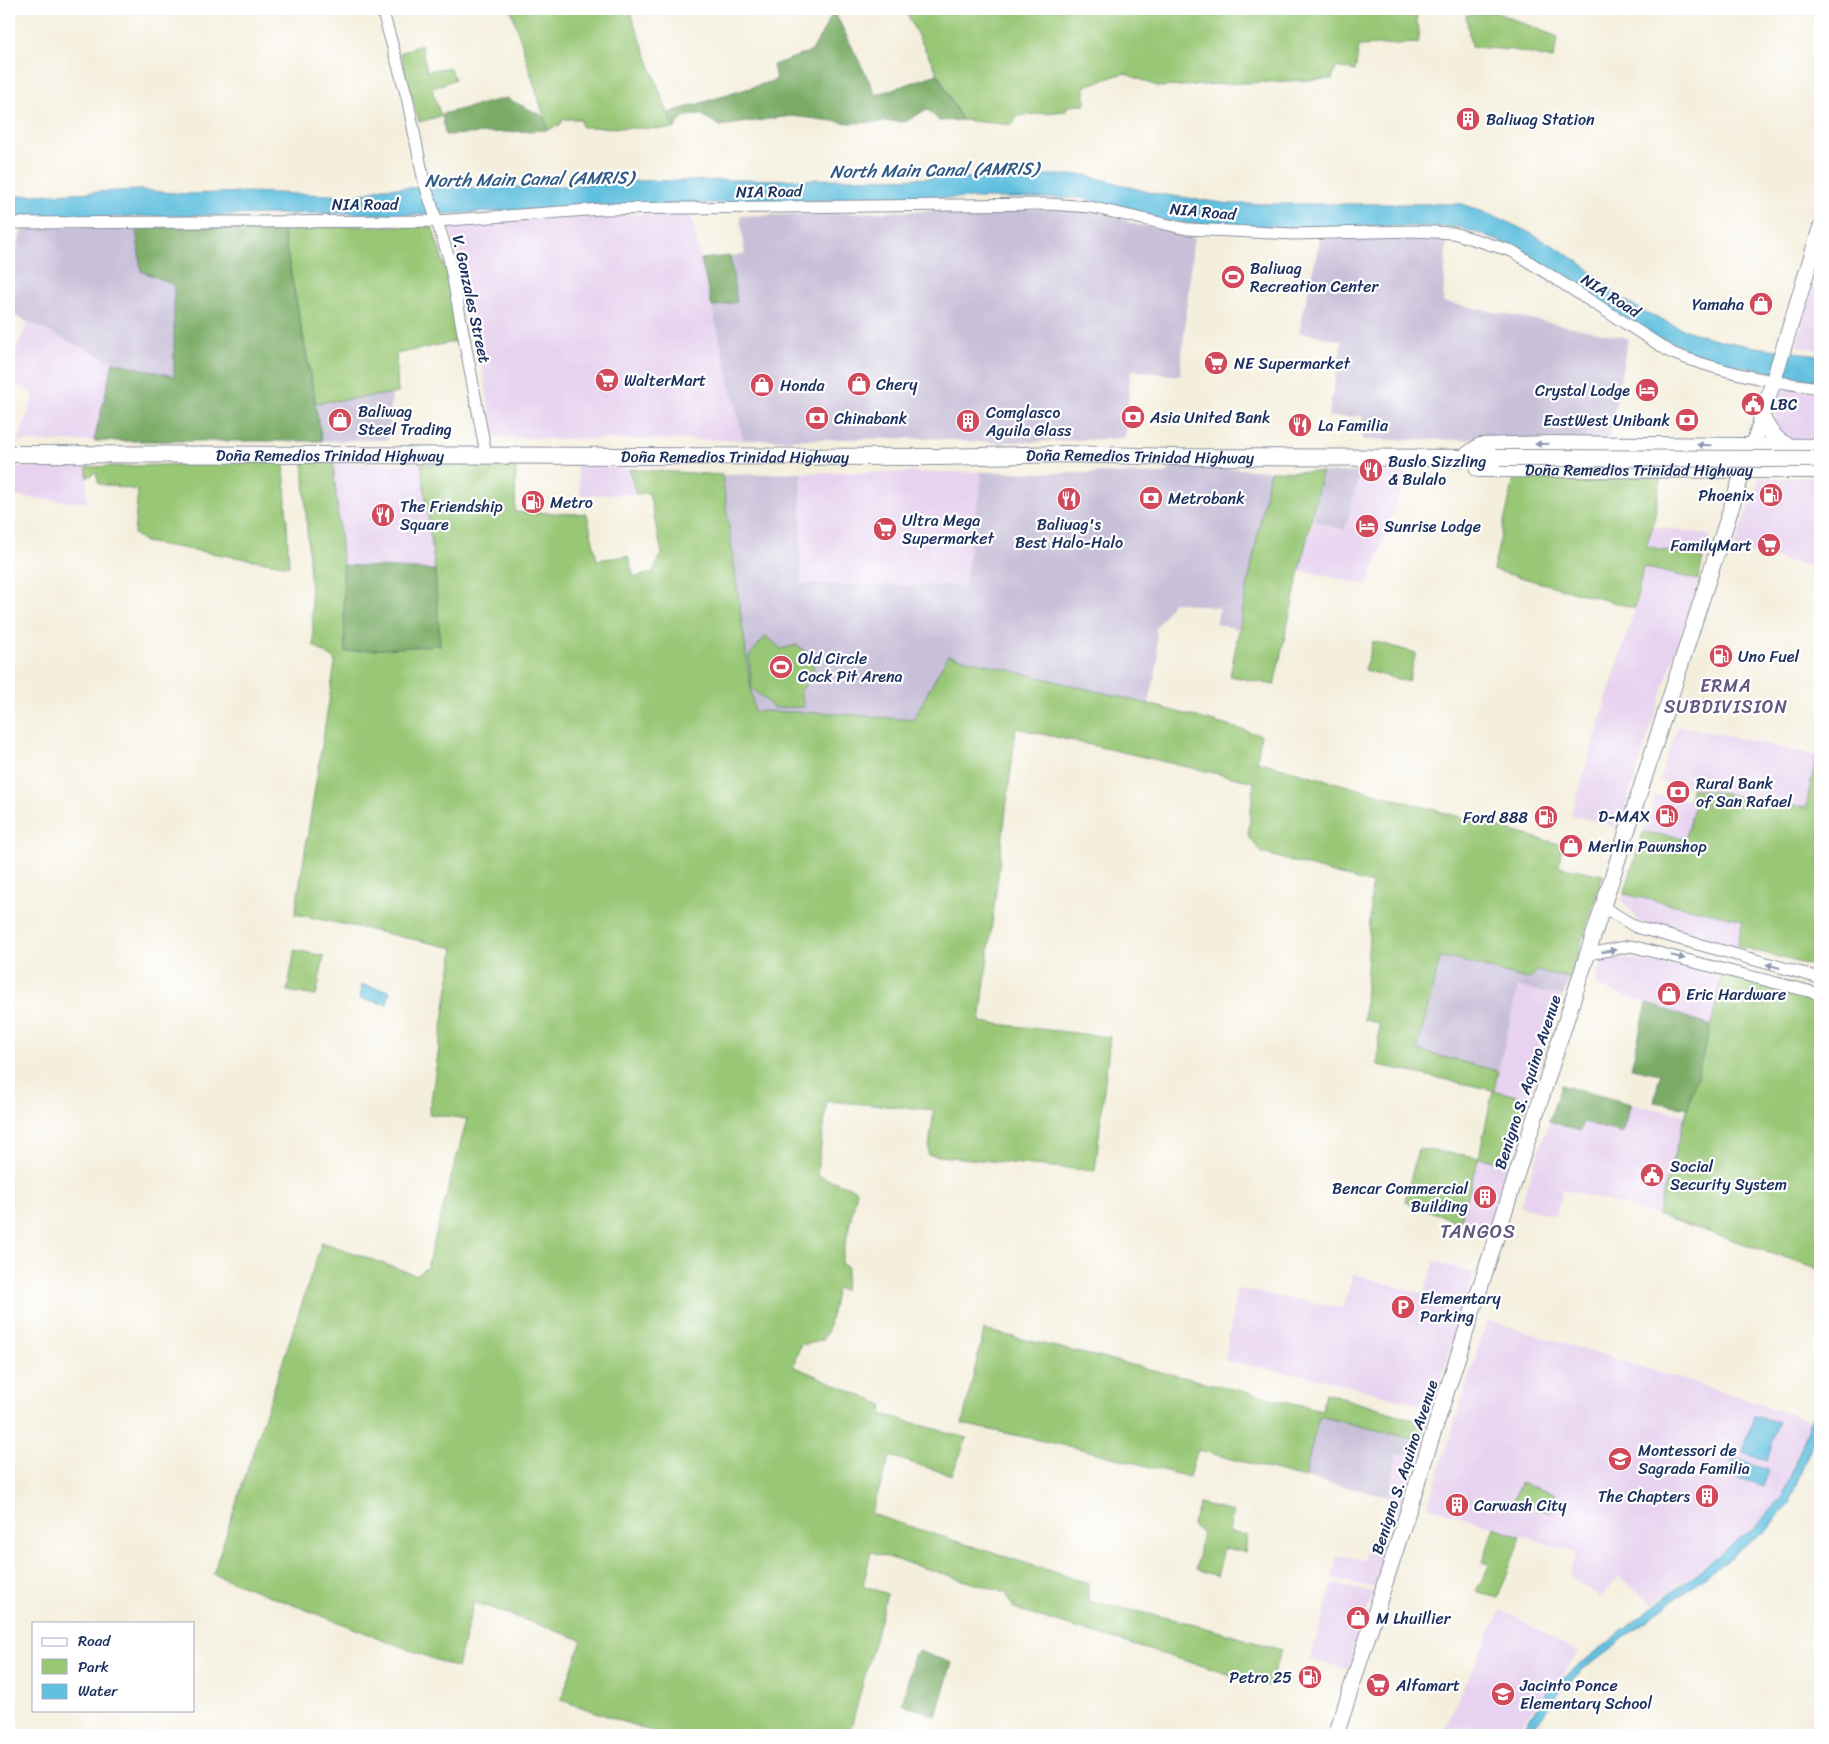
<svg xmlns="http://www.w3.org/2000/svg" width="1829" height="1744" font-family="Sriracha,sans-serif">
  <rect width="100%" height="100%" fill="#fff"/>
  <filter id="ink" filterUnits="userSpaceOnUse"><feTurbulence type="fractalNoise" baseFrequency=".02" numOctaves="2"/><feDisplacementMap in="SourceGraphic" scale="10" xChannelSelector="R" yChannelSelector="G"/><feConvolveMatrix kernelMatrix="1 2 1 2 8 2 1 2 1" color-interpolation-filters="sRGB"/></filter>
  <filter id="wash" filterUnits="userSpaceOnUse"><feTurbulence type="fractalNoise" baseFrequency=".0096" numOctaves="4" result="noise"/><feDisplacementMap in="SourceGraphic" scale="20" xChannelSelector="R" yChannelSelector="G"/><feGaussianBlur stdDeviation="1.12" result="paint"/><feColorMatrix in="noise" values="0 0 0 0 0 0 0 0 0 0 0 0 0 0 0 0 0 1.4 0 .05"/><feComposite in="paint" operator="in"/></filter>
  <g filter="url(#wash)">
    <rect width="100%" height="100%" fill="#f4efdd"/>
    <!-- built -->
    <path fill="#e7d2ef" d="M690,212L743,440L546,439L494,436L475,324L461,261L447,223Z
      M1820,261V350L1796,346Z
      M28,322L113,362L94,441L18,442L34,395L9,381V367Z
      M1782,387L1820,393V440H1778L1775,434L1774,422Z
      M333,463L421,464L435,570L343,565Z
      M576,464L629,469L636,494L581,495Z
      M9,467H87V503L9,496Z
      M978,472L982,476L964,586L801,584V473Z
      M1360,472L1407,473L1368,585L1299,570L1313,521L1345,530Z
      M1820,477V569L1734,548L1759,479Z
      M1653,526L1710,535L1703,559L1646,546Z
      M1643,567L1698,580L1619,827L1571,815L1635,608Z
      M1678,725L1816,756L1806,808L1659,781Z
      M1655,795L1695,801L1686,838L1643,832Z
      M1624,894L1743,920L1737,946L1639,922L1632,910L1622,902Z
      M1604,955L1722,974L1711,1026L1594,985Z
      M1518,987L1563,996L1528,1099L1493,1090Z
      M1631,1104L1686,1115L1657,1215L1563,1189L1556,1216L1520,1207L1549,1121L1580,1131L1583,1122L1622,1133Z
      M1479,1157L1507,1165L1485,1235L1460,1223Z
      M1435,1261L1474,1274L1432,1408L1319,1378L1225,1361L1237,1289L1343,1308L1353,1274L1424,1294Z
      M1487,1320L1747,1399L1811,1422L1782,1497L1756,1525L1653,1604L1618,1576L1602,1599L1569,1576L1576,1553L1428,1506Z
      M1397,1453L1416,1456L1399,1514L1384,1511Z
      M1368,1539L1390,1544L1375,1588L1332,1578L1337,1555L1364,1560Z
      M1333,1584L1373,1592L1349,1669L1310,1660Z
      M1501,1609L1579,1653L1513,1735H1441Z"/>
    <!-- industrial -->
    <path fill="#c8bfd8" d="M1000,209H1066L1108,215L1138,225L1194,234L1180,376L1131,370L1125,438L1031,442H975L930,438L743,440L712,307L737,302L730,256L745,254L740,216Z
      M24,225L136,227L141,271L174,285V376L113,362L9,313V270Z
      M1408,235L1447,238L1443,302L1628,338L1609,439L1362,440V416L1328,417L1342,341L1299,332L1320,239Z
      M392,394L388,440L322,441L316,403Z
      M1176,465L1270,471L1239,629L1216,624L1220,608L1173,602L1156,628L1158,660L1149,704L1021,675L913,720L831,713L754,711L722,475L801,473V584L964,586L982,476L978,472L1165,474Z
      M1322,472H1360L1345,530L1313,521Z
      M1440,958L1473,962L1500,973L1538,971L1570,978L1563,996L1518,987L1498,1071L1417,1050Z
      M1319,1415L1421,1441L1416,1456L1397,1453L1389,1496L1304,1478Z"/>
    <!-- green -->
    <path fill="#98c775" stroke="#5a7b6a" d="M511,9H629L674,129L582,127L580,119H563L561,124L548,130Z
      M904,9H1416L1419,43L1359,46L1355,71L1336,67L1332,79L1159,87L1124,73L1085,86V105L1067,106L1066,111L1018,116L1012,125L962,120Z
      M1495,12L1558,37L1553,59L1514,50L1471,47L1466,15Z
      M421,44L427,71L449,67L455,79L432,89L441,116L419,122L400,53Z
      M282,226H432L454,296L463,340L396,354L398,393L316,403Z
      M284,462L289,566L145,542L134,534L138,490L99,484L96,472L87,478V467Z
      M303,462L333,463L343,565L345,651L440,645L435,570L421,464H516L515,512L587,514L597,560L628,556L634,577L652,573L662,554L649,493L636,494L629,469L722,475L754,711L831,713L913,720L948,655L1149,704L1261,735L1257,761L1562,845L1559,866L1603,875L1570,978L1538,971L1528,979C1498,973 1471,960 1440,958L1417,1050L1498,1071L1494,1090L1528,1099L1507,1165L1479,1157L1460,1223L1405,1201L1418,1149L1479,1157L1493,1090L1378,1065L1379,1023L1364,1020L1372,884L1262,853L1248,836L1254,782L1016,728L980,1022L1110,1037L1095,1171L928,1155L934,1110L827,1101L817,1175L857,1190L841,1264L848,1267L844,1290L837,1289L828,1330L823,1339L806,1345L801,1343L793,1366L883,1405L882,1414L967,1438L952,1475L890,1456L871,1514L1088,1583V1601L1182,1621L1282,1650L1268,1686L1014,1609L1006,1593L871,1552L863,1585L887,1594L849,1735H662L561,1700L582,1640L474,1602L457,1668L213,1574L322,1242L416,1275L427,1267L467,1119L429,1114L454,948L295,914L335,663L333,658L314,646Z
      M1270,471L1322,472L1274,685L1230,676Z
      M1515,474L1661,477L1653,526L1646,546L1703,559L1698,580L1643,567L1635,608L1493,570Z
      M766,636L781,649L797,645L812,657L814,676L800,691L804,707L774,708L752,688L749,656Z
      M1373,641L1416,653L1408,682L1365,670Z
      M1816,756L1820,757V968L1737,946L1743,920L1624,894L1643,832L1686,838L1695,802L1690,800L1691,788L1806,808Z
      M295,950L324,956L316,996L287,991Z
      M1722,974L1820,1001V1269L1657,1215L1711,1026Z
      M984,1330L1322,1410L1325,1393L1426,1423L1421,1441L1319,1416L1304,1478L1198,1450L1189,1477L1077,1448L962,1424Z
      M1520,1483L1556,1494L1550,1511L1514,1500Z
      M1200,1504L1233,1512L1229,1532L1247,1535L1245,1552L1224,1548L1217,1576L1196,1569L1202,1533L1192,1526Z
      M1494,1527L1521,1536L1498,1598L1476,1591L1490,1565L1483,1562Z"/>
    <!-- forest -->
    <path fill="#7aac66" stroke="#4a6e62" d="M834,11L876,95L937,74L962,120L939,121L927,109L907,121L850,123L791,116L720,126L700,114L683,117L674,129L668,113L776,80L773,65L812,51Z
      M506,98L545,117L548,130L445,135L442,114Z
      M282,226L322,441H94L113,362L174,376V285L141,271L136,227Z
      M730,256L737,302L712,307L701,259Z
      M343,565L435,570L440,645L345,652Z
      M1647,1003L1711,1026L1688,1108L1654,1102L1660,1074L1631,1068Z
      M1561,1085L1631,1104L1622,1133L1583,1122L1580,1131L1549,1121Z
      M918,1651L952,1663L936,1716L902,1704L914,1655Z"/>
    <!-- water -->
    <path fill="#61c0df" stroke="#3e789e" d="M1030,175H1086L1152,193L1230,204H1462C1507,220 1549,240 1587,268C1601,279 1613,293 1628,302C1691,341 1748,347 1820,355V382L1686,355L1606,309L1510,246L1487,236L1458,227L1363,226L1323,228L1201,225L1164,221L1082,198H904L705,203L413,215L335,213L9,219V196L139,190L187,194L249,192L355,196L383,188L546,187L637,181L957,178Z
      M362,985L390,991L387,1004L360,999Z
      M1820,1398V1423L1789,1503L1769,1528L1582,1670C1561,1690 1544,1710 1529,1735H1519L1552,1686L1756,1526L1782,1497Z
      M1754,1416L1778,1422L1767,1461L1743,1452Z
      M1733,1458L1768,1469L1764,1486L1729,1475Z"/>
  </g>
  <g filter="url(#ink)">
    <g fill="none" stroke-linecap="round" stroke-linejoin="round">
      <!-- minor casing -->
      <g stroke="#888f9e" stroke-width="13">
        <path id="minor" d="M382,9L407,97L424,182L449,258L486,454
          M9,223L436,221L602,209L1049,204L1090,207L1187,229L1294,234L1412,231L1453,233L1512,251L1672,353C1720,372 1770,382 1820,388
          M1603,907L1636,927L1820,978
          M1588,954L1631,946L1820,994"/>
      </g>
      <!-- major casing -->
      <g stroke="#888f9e" stroke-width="17">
        <path id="major" d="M1753,447L1820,229
          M1336,1735L1744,468"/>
      </g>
      <!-- highway casing -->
      <g stroke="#888f9e" stroke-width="18">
        <g id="highway">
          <path d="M1761,416C1769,431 1774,440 1790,447"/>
          <path id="s1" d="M9,454L938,457L1065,454L1176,457L1495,458"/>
          <path d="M1463,458L1480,446L1551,444L1820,447"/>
          <path id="s2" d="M1478,469L1820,470"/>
        </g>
      </g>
      <!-- minor -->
      <use href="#minor" stroke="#fff" stroke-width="11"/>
      <!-- major -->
      <use href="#major" stroke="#fff" stroke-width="15"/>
      <!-- highway -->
      <use href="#highway" stroke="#fff" stroke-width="16"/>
      <!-- highway-bridge casing -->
      <g stroke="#888f9e" stroke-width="18" stroke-linecap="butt">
        <path id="highway-bridge" d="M1495,458L1820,459"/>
      </g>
      <!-- highway-bridge -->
      <use href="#highway-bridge" stroke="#fff" stroke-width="16"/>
    </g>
    <!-- one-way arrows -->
    <defs><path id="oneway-solid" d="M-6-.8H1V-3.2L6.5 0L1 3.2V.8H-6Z" transform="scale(1.25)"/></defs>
    <g fill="#8d97ae">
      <use href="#oneway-solid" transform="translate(1542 444) rotate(179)"/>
      <use href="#oneway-solid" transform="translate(1704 445) rotate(-178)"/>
      <use href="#oneway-solid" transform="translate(1609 951) rotate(-10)"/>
      <use href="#oneway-solid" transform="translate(1678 957) rotate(14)"/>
      <use href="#oneway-solid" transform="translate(1773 966) rotate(-165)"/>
    </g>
  </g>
  <!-- icons -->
  <defs>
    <g id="building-disc" transform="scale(1.25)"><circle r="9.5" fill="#d1495b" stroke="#fff"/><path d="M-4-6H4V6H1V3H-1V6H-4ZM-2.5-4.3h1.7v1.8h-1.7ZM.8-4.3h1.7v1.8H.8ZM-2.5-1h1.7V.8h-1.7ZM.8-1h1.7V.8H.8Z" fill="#fff"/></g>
    <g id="stadium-disc" transform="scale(1.25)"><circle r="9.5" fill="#d1495b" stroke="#fff"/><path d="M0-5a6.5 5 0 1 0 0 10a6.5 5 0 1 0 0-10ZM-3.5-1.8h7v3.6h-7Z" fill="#fff"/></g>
    <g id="shop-disc" transform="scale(1.25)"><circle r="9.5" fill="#d1495b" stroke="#fff"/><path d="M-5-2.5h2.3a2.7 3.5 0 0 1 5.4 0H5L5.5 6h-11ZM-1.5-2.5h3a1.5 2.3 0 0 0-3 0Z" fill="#fff"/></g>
    <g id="supermarket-disc" transform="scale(1.25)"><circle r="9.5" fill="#d1495b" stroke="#fff"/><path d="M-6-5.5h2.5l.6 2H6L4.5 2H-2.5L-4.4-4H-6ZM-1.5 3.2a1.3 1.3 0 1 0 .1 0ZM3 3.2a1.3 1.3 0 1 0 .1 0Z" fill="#fff"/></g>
    <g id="hotel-disc" transform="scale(1.25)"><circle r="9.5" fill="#d1495b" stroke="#fff"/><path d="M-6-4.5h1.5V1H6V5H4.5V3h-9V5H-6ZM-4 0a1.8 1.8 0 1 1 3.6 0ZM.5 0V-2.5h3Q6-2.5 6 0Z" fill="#fff"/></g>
    <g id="civic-disc" transform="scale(1.25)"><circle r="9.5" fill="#d1495b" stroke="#fff"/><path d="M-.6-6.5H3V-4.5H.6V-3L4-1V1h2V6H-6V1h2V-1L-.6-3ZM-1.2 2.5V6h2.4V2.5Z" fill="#fff"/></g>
    <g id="bank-disc" transform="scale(1.25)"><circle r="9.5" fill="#d1495b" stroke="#fff"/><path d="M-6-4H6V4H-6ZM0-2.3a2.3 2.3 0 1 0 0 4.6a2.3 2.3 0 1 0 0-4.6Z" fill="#fff"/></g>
    <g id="restaurant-disc" transform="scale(1.25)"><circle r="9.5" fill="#d1495b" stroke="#fff"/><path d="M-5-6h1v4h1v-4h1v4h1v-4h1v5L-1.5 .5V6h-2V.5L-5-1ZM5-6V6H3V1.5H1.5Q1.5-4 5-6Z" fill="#fff"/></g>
    <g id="fuel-disc" transform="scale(1.25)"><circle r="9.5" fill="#d1495b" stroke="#fff"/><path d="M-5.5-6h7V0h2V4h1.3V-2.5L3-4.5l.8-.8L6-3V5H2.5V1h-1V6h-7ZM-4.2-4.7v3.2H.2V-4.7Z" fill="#fff"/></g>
    <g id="parking-disc" transform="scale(1.25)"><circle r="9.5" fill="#d1495b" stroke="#fff"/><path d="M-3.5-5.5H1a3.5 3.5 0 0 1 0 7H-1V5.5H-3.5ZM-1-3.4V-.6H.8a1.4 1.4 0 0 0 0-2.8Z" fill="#fff"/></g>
    <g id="school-disc" transform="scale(1.25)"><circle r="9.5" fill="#d1495b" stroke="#fff"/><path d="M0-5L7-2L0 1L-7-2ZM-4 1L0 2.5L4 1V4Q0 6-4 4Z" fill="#fff"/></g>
  </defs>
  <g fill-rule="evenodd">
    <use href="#building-disc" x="1468" y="119"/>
    <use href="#stadium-disc" x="1233" y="277"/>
    <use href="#shop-disc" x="1761" y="304"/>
    <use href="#supermarket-disc" x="1216" y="363"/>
    <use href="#supermarket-disc" x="607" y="380"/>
    <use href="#shop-disc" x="859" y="384"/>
    <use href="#shop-disc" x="762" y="385"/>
    <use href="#hotel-disc" x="1647" y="390"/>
    <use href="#civic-disc" x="1753" y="404"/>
    <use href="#bank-disc" x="1133" y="417"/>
    <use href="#bank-disc" x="817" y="418"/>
    <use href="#shop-disc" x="340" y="420"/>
    <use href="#bank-disc" x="1687" y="420"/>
    <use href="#building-disc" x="968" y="421"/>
    <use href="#restaurant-disc" x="1300" y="425"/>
    <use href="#restaurant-disc" x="1371" y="470"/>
    <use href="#fuel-disc" x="1771" y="495"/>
    <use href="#bank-disc" x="1151" y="498"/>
    <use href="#restaurant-disc" x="1069" y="499"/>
    <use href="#fuel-disc" x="533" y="502"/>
    <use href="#restaurant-disc" x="383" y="515"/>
    <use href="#hotel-disc" x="1367" y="526"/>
    <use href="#supermarket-disc" x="885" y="529"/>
    <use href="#supermarket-disc" x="1769" y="545"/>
    <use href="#fuel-disc" x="1721" y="656"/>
    <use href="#stadium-disc" x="781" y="667"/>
    <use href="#bank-disc" x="1678" y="792"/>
    <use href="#fuel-disc" x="1667" y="816"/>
    <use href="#fuel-disc" x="1546" y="817"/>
    <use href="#shop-disc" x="1571" y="846"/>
    <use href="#shop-disc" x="1669" y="994"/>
    <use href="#civic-disc" x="1652" y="1175"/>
    <use href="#building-disc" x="1485" y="1197"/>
    <use href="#parking-disc" x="1403" y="1307"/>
    <use href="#school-disc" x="1620" y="1459"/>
    <use href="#building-disc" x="1707" y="1496"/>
    <use href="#building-disc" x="1457" y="1505"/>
    <use href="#shop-disc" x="1358" y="1618"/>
    <use href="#fuel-disc" x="1310" y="1677"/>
    <use href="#supermarket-disc" x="1378" y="1685"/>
    <use href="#school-disc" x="1503" y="1694"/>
  </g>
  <g text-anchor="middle" stroke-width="4.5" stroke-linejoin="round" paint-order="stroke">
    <!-- poi labels -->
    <g font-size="16" fill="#1b2f5e" stroke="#fff" text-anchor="start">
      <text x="1486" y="125">Baliuag Station</text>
      <text x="1250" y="274">Baliuag<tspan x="1250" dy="18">Recreation Center</tspan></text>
      <text x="1744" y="310" text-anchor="end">Yamaha</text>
      <text x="1234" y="369">NE Supermarket</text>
      <text x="624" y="386">WalterMart</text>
      <text x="876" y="390">Chery</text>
      <text x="780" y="391">Honda</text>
      <text x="1630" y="396" text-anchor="end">Crystal Lodge</text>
      <text x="1770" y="410">LBC</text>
      <text x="358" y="417">Baliwag<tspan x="358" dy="18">Steel Trading</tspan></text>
      <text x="986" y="418">Comglasco<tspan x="986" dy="18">Aguila Glass</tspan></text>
      <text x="1150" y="423">Asia United Bank</text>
      <text x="834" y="424">Chinabank</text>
      <text x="1670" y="426" text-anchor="end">EastWest Unibank</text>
      <text x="1318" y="431">La Familia</text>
      <text x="1388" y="467">Buslo Sizzling<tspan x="1388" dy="18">&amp; Bulalo</tspan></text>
      <text x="1754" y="501" text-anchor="end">Phoenix</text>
      <text x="1168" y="504">Metrobank</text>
      <text x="550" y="508">Metro</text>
      <text x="400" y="512">The Friendship<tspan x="400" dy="18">Square</tspan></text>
      <text x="902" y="526">Ultra Mega<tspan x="902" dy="18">Supermarket</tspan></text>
      <text x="1069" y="530" text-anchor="middle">Baliuag's<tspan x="1069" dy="18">Best Halo-Halo</tspan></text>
      <text x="1384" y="532">Sunrise Lodge</text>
      <text x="1752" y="551" text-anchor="end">FamilyMart</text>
      <text x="1738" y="662">Uno Fuel</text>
      <text x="798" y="664">Old Circle<tspan x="798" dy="18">Cock Pit Arena</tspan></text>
      <text x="1696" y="789">Rural Bank<tspan x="1696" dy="18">of San Rafael</tspan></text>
      <text x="1650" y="822" text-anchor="end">D-MAX</text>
      <text x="1528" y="823" text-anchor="end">Ford 888</text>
      <text x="1588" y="852">Merlin Pawnshop</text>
      <text x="1686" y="1000">Eric Hardware</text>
      <text x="1670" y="1172">Social<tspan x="1670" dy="18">Security System</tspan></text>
      <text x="1468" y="1194" text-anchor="end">Bencar Commercial<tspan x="1468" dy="18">Building</tspan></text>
      <text x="1420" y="1304">Elementary<tspan x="1420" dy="18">Parking</tspan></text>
      <text x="1638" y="1456">Montessori de<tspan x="1638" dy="18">Sagrada Familia</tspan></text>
      <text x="1690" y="1502" text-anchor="end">The Chapters</text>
      <text x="1474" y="1511">Carwash City</text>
      <text x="1376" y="1624">M Lhuillier</text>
      <text x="1292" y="1683" text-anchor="end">Petro 25</text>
      <text x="1396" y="1691">Alfamart</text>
      <text x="1520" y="1691">Jacinto Ponce<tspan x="1520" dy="18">Elementary School</tspan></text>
    </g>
    <!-- street labels -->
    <g font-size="16" fill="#1b2f5e" stroke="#fff">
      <text transform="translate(769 191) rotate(-1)" y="6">NIA Road</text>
      <text x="365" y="210">NIA Road</text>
      <text transform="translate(1203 211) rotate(5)" y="6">NIA Road</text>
      <text transform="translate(1611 295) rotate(33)" y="6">NIA Road</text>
      <text transform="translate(472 299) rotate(78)" y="6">V. Gonzales Street</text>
      <text dy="6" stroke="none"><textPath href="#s1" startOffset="321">Doña Remedios Trinidad Highway</textPath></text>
      <text dy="6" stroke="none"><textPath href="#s1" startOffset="726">Doña Remedios Trinidad Highway</textPath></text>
      <text dy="6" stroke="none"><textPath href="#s1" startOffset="1131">Doña Remedios Trinidad Highway</textPath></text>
      <text dy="6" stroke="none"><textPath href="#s2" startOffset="161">Doña Remedios Trinidad Highway</textPath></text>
      <text transform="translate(1527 1082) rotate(-72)" y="6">Benigno S. Aquino Avenue</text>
      <text transform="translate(1404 1467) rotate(-72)" y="6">Benigno S. Aquino Avenue</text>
    </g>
    <!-- water labels -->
    <g font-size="18" font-style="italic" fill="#305a85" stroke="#fff">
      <text transform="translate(934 170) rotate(-1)" y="6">North Main Canal (AMRIS)</text>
      <text transform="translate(529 179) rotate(-1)" y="6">North Main Canal (AMRIS)</text>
    </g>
    <!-- neighbourhood labels -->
    <g font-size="18" letter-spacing="1" fill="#625981" stroke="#fff">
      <text x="1726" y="692">ERMA<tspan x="1726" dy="21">SUBDIVISION</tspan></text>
    </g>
    <!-- quarter labels -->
    <g font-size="19" letter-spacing="1" fill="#625981" stroke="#fff">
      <text x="1478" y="1238">TANGOS</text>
    </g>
  </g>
  <!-- margin -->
  <rect width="1829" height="1744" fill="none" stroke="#fff" stroke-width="30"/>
  <!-- legend -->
  <rect x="32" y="1622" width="162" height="90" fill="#ffffff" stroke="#a4acbf"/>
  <rect x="42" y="1638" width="25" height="8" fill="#ffffff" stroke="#a4acbf"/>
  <text x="78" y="1646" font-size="15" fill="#1b2f5e">Road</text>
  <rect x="42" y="1659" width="25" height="15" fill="#98c775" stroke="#a4acbf"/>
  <text x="78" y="1672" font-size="15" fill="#1b2f5e">Park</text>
  <rect x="42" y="1684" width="25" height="15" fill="#61c0df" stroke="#a4acbf"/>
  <text x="78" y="1696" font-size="15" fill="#1b2f5e">Water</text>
</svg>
